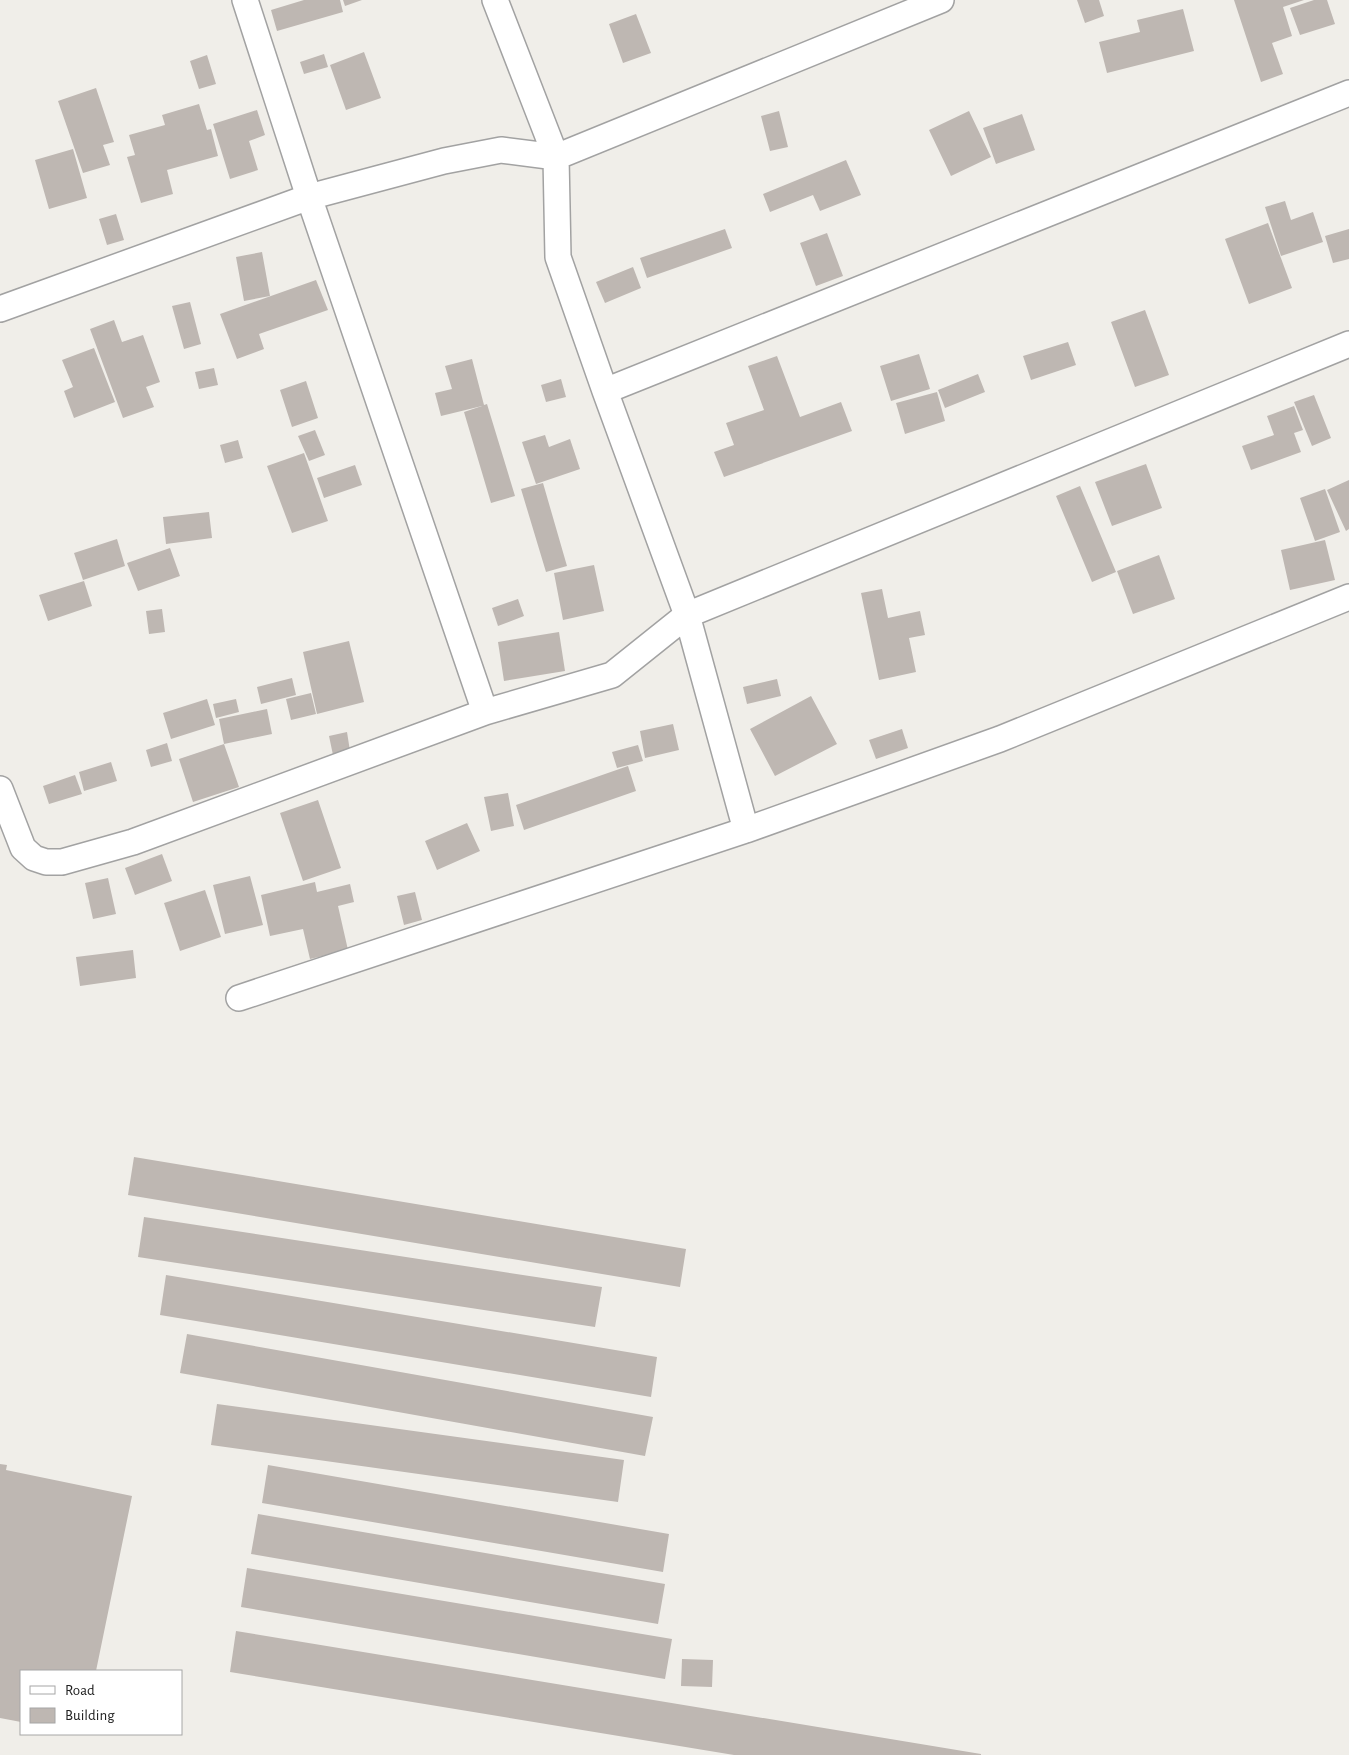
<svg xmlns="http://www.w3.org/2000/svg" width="1349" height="1755" font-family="'Alegreya Sans',sans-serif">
  <rect width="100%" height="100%" fill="#f0eee9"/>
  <!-- building -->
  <path fill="#beb7b2" d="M304,0H340L343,12L277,31L271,10Z
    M343,0H362L345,6Z
    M1077,0H1099L1104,16L1085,23Z
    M1234,0H1304L1283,7L1292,36L1272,43L1283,74L1261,82Z
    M1314,0H1327L1335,24L1300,35L1290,8Z
    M1183,9L1194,51L1107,73L1099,42L1140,32L1137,20Z
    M636,14L651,53L623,63L609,24Z
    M364,52L381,98L346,110L330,65Z
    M324,54L328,67L304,74L300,62Z
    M207,55L216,84L199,89L190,61Z
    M96,88L114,142L103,145L110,165L83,173L58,101Z
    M199,104L207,130L211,129L218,156L167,170L173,194L141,203L127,157L135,155L129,135L165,125L162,115Z
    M257,110L265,135L249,141L258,170L230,179L213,124Z
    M779,111L788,147L770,151L761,116Z
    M969,111L991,157L951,176L929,130Z
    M1022,114L1035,150L996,164L983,128Z
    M73,149L87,198L49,209L35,160Z
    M846,160L861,195L820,211L813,195L770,212L763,194Z
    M1285,201L1291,220L1313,212L1323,242L1281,256L1265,207Z
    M116,214L124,240L107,245L99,219Z
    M1268,223L1292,288L1249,304L1225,239Z
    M725,229L732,248L647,278L640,258Z
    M1349,229V259L1333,263L1325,236Z
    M827,233L843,276L816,286L800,243Z
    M262,252L270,296L244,301L236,257Z
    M633,267L641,288L605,303L596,282Z
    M316,280L328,310L259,334L264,349L237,359L220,314Z
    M190,302L201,344L184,349L172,306Z
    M1145,310L1169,375L1135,387L1111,322Z
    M114,320L122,342L143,335L160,382L146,387L154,407L123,418L90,329Z
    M1068,342L1076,365L1031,380L1023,356Z
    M94,348L115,402L74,418L64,391L73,387L62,360Z
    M919,354L930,389L891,401L880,366Z
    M777,356L800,417L841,402L852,431L724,477L714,452L734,445L726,423L764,410L748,366Z
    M472,359L484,405L487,404L515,496L491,503L464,412L482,406L441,416L435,393L452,389L445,366Z
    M214,368L218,385L199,389L195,372Z
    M978,374L985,392L945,408L938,390Z
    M561,379L566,397L546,402L541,385Z
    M306,381L318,418L292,427L280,390Z
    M937,392L945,421L905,434L896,403Z
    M1314,395L1331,438L1312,446L1294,402Z
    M1294,406L1303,430L1294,433L1301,452L1251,470L1242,446L1274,435L1267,416Z
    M315,430L325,455L309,461L298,436Z
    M545,435L549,447L570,439L580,469L536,484L522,442Z
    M238,440L243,458L225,463L220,445Z
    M304,453L328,521L292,533L267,466Z
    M1146,464L1162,508L1112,526L1095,482Z
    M355,465L362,485L324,498L317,478Z
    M1349,480V529L1346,531L1327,490Z
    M543,483L567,566L546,572L521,489Z
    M1080,486L1116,572L1092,582L1056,496Z
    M1325,489L1340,532L1315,541L1300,498Z
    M209,512L212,538L166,544L163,517Z
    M117,539L125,566L83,580L74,553Z
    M1325,540L1335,580L1290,590L1281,550Z
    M170,548L180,576L138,591L127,563Z
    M1159,555L1175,599L1133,614L1117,571Z
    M594,565L604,611L563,620L554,573Z
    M84,581L92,606L48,621L39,595Z
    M882,589L888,618L920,611L925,635L909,638L916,672L879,680L861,593Z
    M518,599L524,616L498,626L492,608Z
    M162,609L165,632L149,634L146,611Z
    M559,632L565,671L504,681L498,642Z
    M349,641L364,702L317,714L303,652Z
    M292,678L296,695L261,704L257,687Z
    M777,679L781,696L747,704L743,687Z
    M311,693L316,714L291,720L286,699Z
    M811,696L837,744L775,776L750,729Z
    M207,699L215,725L171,739L163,713Z
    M236,699L239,712L216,718L213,704Z
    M267,709L272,734L224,744L239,787L193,802L179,759L224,744L219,719Z
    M673,724L679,750L645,758L640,731Z
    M902,729L908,748L876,759L869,740Z
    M347,732L350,751L333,755L329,736Z
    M167,743L172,761L151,767L146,750Z
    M638,745L643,761L617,768L612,752Z
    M111,762L117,781L84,791L79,772Z
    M628,766L636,791L524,830L516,805Z
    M75,775L82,794L49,804L43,786Z
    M508,793L514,826L491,831L484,797Z
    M318,800L341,868L303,881L280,813Z
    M467,823L480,851L437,870L425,841Z
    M162,854L172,881L135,895L125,868Z
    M250,876L263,925L225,934L213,885Z
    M108,878L116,914L93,919L85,883Z
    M315,882L317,892L350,884L354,902L338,906L348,950L310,959L303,929L270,936L261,895Z
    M205,890L221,937L180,951L164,903Z
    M415,892L422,920L404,925L397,896Z
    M133,950L136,978L80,986L76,957Z
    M134,1157L686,1249L680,1287L128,1195Z
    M144,1217L602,1287L595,1327L138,1257Z
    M166,1275L657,1357L651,1397L160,1315Z
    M187,1334L653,1417L645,1456L180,1373Z
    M217,1404L624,1460L618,1502L211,1445Z
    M0,1464L7,1465L6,1470L132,1496L96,1671H21V1722L0,1718Z
    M268,1465L669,1534L663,1572L262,1503Z
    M258,1514L665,1584L658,1624L251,1554Z
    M247,1568L672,1639L665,1679L241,1607Z
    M236,1631L981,1754V1755H734L230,1672Z
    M682,1659L713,1660L712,1687L681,1686Z"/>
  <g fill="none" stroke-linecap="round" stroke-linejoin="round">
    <!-- street casing -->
    <g stroke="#a2a2a2" stroke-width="28">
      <path id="street" d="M245,0L309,197L485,712L612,675L687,615L1349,344
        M0,309L309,197L444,161L501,150L556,157L495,0
        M605,391L1349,93
        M0,789L23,848L34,858L46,862H62L133,842L485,712
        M746,830L687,615L605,391L558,257L556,157L941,0
        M239,998L746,830L1000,739L1349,597"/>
    </g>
    <!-- street -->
    <use href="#street" stroke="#fff" stroke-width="25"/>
  </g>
  <!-- legend -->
  <rect x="20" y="1670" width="162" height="65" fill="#ffffff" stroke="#a6a6a6"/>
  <rect x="30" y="1686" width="25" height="8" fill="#ffffff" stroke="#a6a6a6"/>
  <text x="65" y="1695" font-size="15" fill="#212121">Road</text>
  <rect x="30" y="1708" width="25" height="15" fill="#beb7b2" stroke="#a6a6a6"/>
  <text x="65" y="1720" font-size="15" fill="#212121">Building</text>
</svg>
